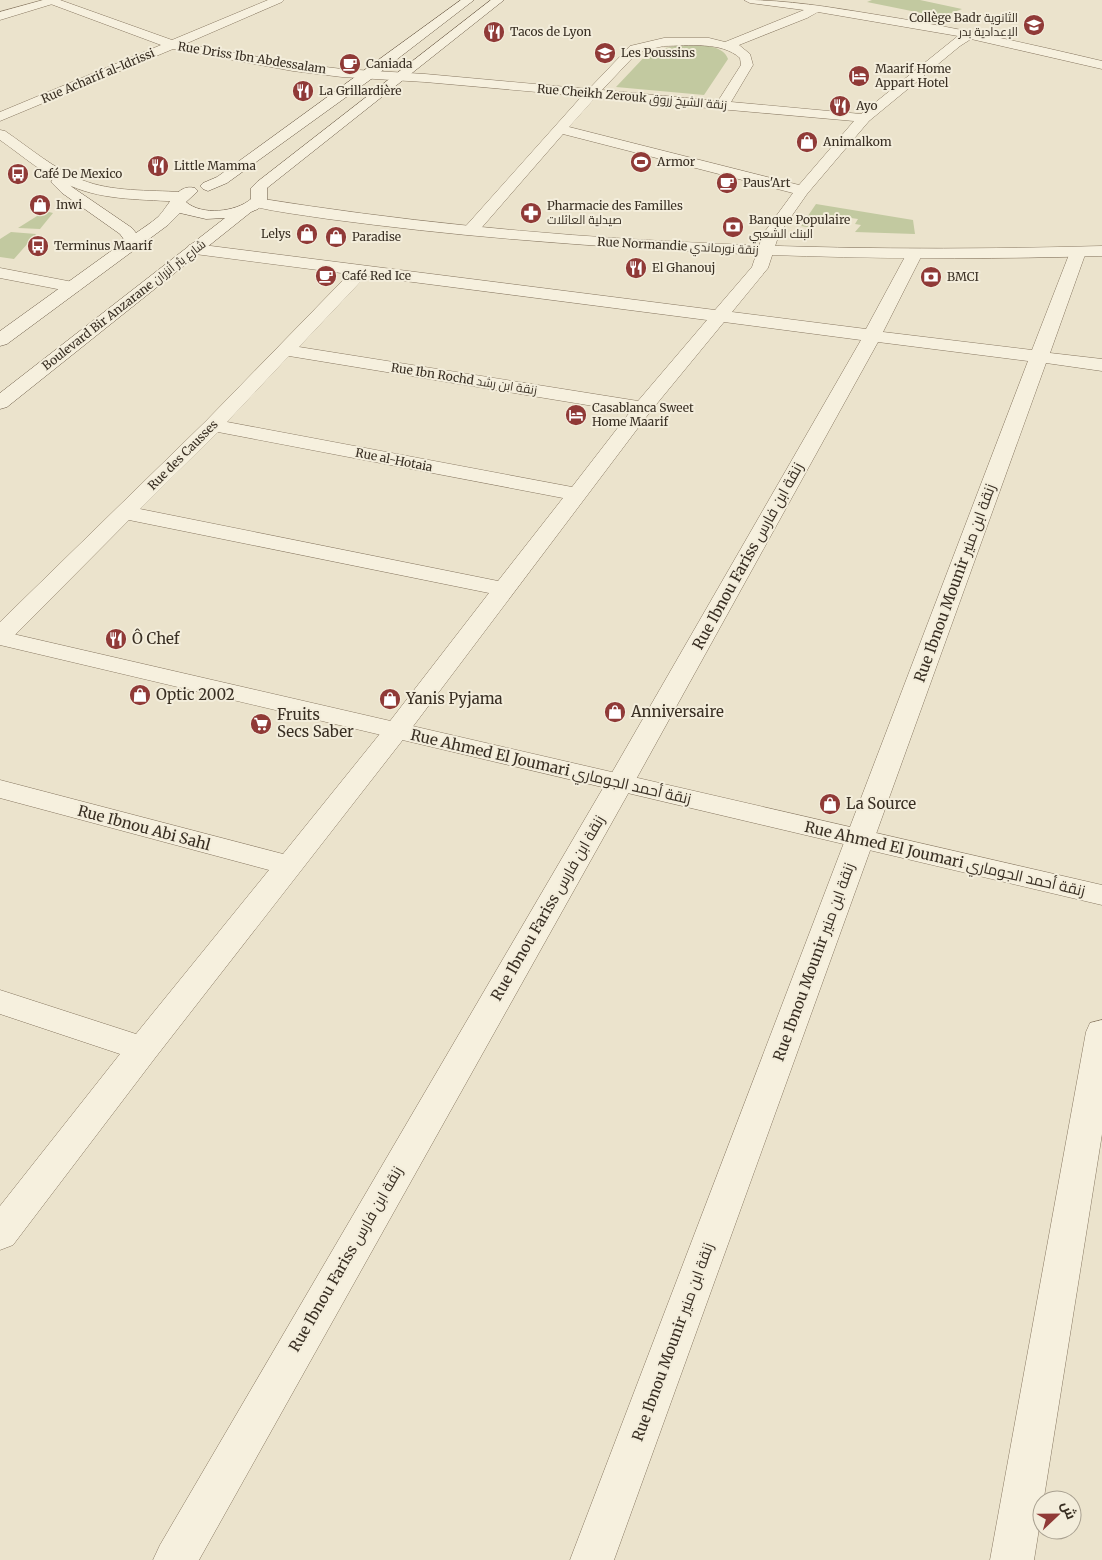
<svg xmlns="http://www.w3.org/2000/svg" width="1102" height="1560" font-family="Merriweather,Cairo,serif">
  <rect width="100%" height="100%" fill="#ebe3cc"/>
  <!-- green -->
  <path fill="#c2c9a0" d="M872,0H920L962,9L941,17L867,2Z
    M681,45C695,45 723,43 728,59L704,95L616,87L650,51Z
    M816,204L913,220L915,234L855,232L861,225L855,224L858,219L838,216L834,219L828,218L824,223L818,222L811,228L801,226Z
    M45,211L53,213L40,229L18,228Z
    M11,232L36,234L14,259L0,257V239Z"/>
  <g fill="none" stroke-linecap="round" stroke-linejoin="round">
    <!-- minor casing -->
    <g stroke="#877761" stroke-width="1">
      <path id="minor" d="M47,0H60L172,40L268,0H284L282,2L185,44L293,63L342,69L425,74L589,89L630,46L664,38H709L725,42L804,10L750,3L744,0C788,0 829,7 872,14C949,26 1026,43 1102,61V69L971,39L960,46L869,121L807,194L779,234L768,268L732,312L866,329L907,253L909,249H921L923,253L883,332L1032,350L1070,252L1072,248H1084L1086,252L1050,353L1102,359V371L1046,363L614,1560H570L1028,361L878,342L634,783L199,1560H153L160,1545L606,783L861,340L724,322L650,412L405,737L155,1058L13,1245L0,1250V1206L120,1054L0,1014V990L136,1034L269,870L0,798V780L283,854L387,725L489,593L129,520L9,641L0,643V622L206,421L349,274L195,254L189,253L187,249L189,245L195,244L715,310L752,267L763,234L793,193L563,134L477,233H465L463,230L465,227L582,96L425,82L342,77L293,71L173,49L0,121V112L161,45L48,3ZM818,12L958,36L861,114L731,102L753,65L750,54L739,45L807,18ZM664,46C689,46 721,41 740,58L741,65L718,101L602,90L638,52ZM595,98L854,121L799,185L569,127ZM366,276L707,320L638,401L299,347ZM289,356L630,412L572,487L227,422ZM218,432L563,498L498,581L140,509Z
        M0,268L73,282L79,283L82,287L79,291L73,292L0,278Z
        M1102,1020V1134L1034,1560H990L1086,1032L1090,1023Z"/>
    </g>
    <!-- tertiary casing -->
    <g stroke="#877761" stroke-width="1">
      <path id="tertiary" d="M43,0H61L59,2L0,20V12Z
        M0,130L5,131C30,148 54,169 82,180C112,192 149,190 181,192L186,194L189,197L186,200L181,202C145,199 105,201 71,186C45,176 23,156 0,140Z
        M257,198C536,243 820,254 1102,246V256C905,262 708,256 511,239C450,234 389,227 328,219C302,215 276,212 251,206L249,203L251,200Z
        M0,631L1102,885V905L0,645Z"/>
    </g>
    <!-- secondary casing -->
    <g stroke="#695844" stroke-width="1">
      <path id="secondary" d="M461,0H474L374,77L227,183L208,191L203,189L200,186L203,183L217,177Z
        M491,0H504L267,188V200L258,209L251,212L7,407L0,409V393L225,218L206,219L180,213L168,225L7,344L0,346V331L125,241L120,234L62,193L51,182L58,172H68L71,175L67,181L72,187L132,228L136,233C143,228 151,223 158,217C169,206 177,183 195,188L198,191L186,202C202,216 236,212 251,199V188L257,182Z"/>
    </g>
    <!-- minor -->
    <use href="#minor" fill="#f6f0de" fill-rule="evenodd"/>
    <!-- tertiary -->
    <use href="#tertiary" fill="#f6f0de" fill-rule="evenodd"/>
    <!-- secondary -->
    <use href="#secondary" fill="#f6f0de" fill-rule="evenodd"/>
  </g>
  <!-- icons -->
  <defs>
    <g id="school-disc" transform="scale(1.125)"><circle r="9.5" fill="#903a37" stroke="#f3eddb"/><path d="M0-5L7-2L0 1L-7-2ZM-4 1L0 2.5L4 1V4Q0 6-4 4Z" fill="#fff"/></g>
    <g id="restaurant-disc" transform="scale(1.125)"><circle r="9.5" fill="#903a37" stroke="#f3eddb"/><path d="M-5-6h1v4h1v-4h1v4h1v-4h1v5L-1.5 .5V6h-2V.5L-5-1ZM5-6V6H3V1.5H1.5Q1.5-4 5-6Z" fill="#fff"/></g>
    <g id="cafe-disc" transform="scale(1.125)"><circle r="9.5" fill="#903a37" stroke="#f3eddb"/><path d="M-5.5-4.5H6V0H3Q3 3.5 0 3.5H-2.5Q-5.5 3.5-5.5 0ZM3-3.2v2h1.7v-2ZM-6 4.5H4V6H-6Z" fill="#fff"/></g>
    <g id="hotel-disc" transform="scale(1.125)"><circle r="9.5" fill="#903a37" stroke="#f3eddb"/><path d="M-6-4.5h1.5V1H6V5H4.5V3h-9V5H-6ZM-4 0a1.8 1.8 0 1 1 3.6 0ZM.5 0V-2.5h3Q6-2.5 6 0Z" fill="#fff"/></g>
    <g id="shop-disc" transform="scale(1.125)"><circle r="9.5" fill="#903a37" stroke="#f3eddb"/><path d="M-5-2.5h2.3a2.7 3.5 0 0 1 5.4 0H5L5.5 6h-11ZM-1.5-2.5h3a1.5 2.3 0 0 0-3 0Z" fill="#fff"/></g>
    <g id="stadium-disc" transform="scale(1.125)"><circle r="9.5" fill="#903a37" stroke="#f3eddb"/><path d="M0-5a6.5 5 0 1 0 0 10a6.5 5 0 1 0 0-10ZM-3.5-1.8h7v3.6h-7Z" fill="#fff"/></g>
    <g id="bus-disc" transform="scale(1.125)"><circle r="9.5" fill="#903a37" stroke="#f3eddb"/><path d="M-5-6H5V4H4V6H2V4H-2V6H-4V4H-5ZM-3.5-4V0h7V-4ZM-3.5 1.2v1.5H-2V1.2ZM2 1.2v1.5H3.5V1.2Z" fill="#fff"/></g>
    <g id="pharmacy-disc" transform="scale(1.125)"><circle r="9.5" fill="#903a37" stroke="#f3eddb"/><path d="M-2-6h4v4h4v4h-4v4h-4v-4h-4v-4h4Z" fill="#fff"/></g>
    <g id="bank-disc" transform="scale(1.125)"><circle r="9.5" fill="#903a37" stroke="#f3eddb"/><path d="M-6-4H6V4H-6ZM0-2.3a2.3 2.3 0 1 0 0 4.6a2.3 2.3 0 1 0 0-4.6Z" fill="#fff"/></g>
    <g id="supermarket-disc" transform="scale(1.125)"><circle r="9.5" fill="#903a37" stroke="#f3eddb"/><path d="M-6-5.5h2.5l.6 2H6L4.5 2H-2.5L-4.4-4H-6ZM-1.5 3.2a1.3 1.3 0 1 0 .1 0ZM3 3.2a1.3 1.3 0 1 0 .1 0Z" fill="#fff"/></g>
  </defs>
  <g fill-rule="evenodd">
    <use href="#school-disc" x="1034" y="25"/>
    <use href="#restaurant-disc" x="494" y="32"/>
    <use href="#school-disc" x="605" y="53"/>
    <use href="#cafe-disc" x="350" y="64"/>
    <use href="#hotel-disc" x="859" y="76"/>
    <use href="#restaurant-disc" x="303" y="91"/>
    <use href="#restaurant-disc" x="840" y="106"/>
    <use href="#shop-disc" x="807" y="142"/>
    <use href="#stadium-disc" x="641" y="162"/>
    <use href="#restaurant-disc" x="158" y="166"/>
    <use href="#bus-disc" x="18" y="174"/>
    <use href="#cafe-disc" x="727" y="183"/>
    <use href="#shop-disc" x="40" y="205"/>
    <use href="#pharmacy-disc" x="531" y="213"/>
    <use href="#bank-disc" x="733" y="227"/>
    <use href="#shop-disc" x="307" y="234"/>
    <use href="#shop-disc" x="336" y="237"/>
    <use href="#bus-disc" x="38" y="246"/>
    <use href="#restaurant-disc" x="636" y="268"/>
    <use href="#cafe-disc" x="326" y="276"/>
    <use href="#bank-disc" x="931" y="277"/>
    <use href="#hotel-disc" x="576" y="415"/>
    <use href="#restaurant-disc" x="116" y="639"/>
    <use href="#shop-disc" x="140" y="695"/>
    <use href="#shop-disc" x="390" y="699"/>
    <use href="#shop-disc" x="615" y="712"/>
    <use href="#supermarket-disc" x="261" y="724"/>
    <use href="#shop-disc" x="830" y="804"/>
  </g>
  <g text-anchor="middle" stroke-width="4" stroke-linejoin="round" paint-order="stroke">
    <!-- far-poi labels -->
    <g font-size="12" fill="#392f23" stroke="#f3eddb" text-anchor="start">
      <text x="1018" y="22" text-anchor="end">Collège Badr الثانوية<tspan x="1018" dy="14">الإعدادية بدر</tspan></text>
      <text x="510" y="36">Tacos de Lyon</text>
      <text x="621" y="57">Les Poussins</text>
      <text x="366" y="68">Caniada</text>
      <text x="875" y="73">Maarif Home<tspan x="875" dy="14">Appart Hotel</tspan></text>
      <text x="319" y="95">La Grillardière</text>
      <text x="856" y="110">Ayo</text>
      <text x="823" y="146">Animalkom</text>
      <text x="657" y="166">Armor</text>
      <text x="174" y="170">Little Mamma</text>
      <text x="34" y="178">Café De Mexico</text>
      <text x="743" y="187">Paus'Art</text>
      <text x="56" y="209">Inwi</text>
      <text x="547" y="210">Pharmacie des Familles<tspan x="547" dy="14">صيدلية العائلات</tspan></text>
      <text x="749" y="224">Banque Populaire<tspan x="749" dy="14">البنك الشعبي</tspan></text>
      <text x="291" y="238" text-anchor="end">Lelys</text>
      <text x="352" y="241">Paradise</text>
      <text x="54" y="250">Terminus Maarif</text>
      <text x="652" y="272">El Ghanouj</text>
      <text x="342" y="280">Café Red Ice</text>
      <text x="947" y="281">BMCI</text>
      <text x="592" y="412">Casablanca Sweet<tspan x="592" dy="14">Home Maarif</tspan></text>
    </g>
    <!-- far-street labels -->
    <g font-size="12" fill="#392f23" stroke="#f3eddb">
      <text transform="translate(252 58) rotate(9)" y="4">Rue Driss Ibn Abdessalam</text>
      <text transform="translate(98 76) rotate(-23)" y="4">Rue Acharif al-Idrissi</text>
      <text transform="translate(632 97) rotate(5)" y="4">Rue Cheikh Zerouk زنقة الشيخ زروق</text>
      <text transform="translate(678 246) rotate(3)" y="4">Rue Normandie زنقة نورماندي</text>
      <text transform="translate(124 305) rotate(-38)" y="4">Boulevard Bir Anzarane شارع بئر أنزران</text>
      <text transform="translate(464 379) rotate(9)" y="4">Rue Ibn Rochd زنقة ابن رشد</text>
      <text transform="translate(183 455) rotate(-45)" y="4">Rue des Causses</text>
      <text transform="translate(394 460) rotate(11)" y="4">Rue al-Hotaia</text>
    </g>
    <!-- street labels -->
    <g font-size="15" fill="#392f23" stroke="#f3eddb">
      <text transform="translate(748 556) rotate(-61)" y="5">Rue Ibnou Fariss زنقة ابن فارس</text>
      <text transform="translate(955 583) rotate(-70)" y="5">Rue Ibnou Mounir زنقة ابن منير</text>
      <text transform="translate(551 767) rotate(13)" y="5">Rue Ahmed El Joumari زنقة أحمد الجوماري</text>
      <text transform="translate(144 828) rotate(15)" y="5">Rue Ibnou Abi Sahl</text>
      <text transform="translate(945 859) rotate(13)" y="5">Rue Ahmed El Joumari زنقة أحمد الجوماري</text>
      <text transform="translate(548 908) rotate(-60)" y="5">Rue Ibnou Fariss زنقة ابن فارس</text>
      <text transform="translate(814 962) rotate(-70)" y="5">Rue Ibnou Mounir زنقة ابن منير</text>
      <text transform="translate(346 1259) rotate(-60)" y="5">Rue Ibnou Fariss زنقة ابن فارس</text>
      <text transform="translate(673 1342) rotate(-70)" y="5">Rue Ibnou Mounir زنقة ابن منير</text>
    </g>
    <!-- poi labels -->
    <g font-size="15" fill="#392f23" stroke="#f3eddb" text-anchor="start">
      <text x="132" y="644">Ô Chef</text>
      <text x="156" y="700">Optic 2002</text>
      <text x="406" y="704">Yanis Pyjama</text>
      <text x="631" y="717">Anniversaire</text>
      <text x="277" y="720">Fruits<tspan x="277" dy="17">Secs Saber</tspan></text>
      <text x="846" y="809">La Source</text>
    </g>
  </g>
  <!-- north arrow -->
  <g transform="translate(1057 1515) rotate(68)"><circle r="24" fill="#f3eddb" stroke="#a9a191"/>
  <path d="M0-4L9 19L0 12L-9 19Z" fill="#903a37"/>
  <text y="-8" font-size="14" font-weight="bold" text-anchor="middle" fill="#392f23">ش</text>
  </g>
</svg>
